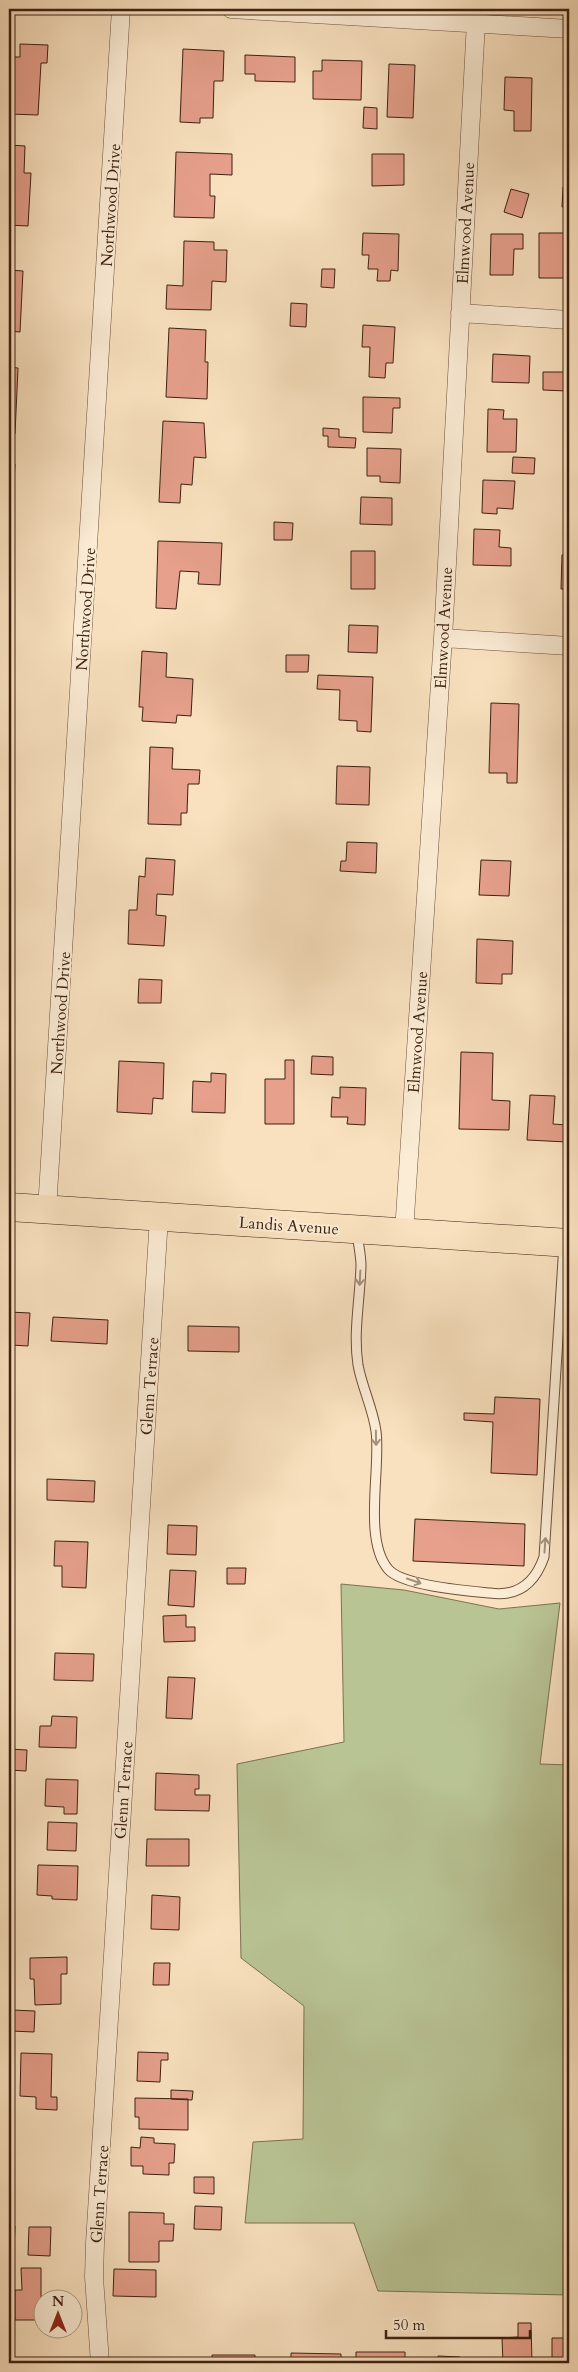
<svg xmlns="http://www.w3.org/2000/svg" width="578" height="2372" font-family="Cardo,serif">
  <rect width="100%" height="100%" fill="#f9e1bf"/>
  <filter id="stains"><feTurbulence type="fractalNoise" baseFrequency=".004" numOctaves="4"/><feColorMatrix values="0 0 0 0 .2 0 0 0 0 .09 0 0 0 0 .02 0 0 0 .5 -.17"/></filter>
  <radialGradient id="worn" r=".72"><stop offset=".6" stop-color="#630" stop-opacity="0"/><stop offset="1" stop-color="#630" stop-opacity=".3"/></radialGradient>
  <!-- green -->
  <path fill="#b9c495" stroke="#7c7252" d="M341,1584L404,1590L499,1609L560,1603L540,1764L569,1765V2295L378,2291L354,2223H245L253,2142L303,2139L304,2006L241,1958L237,1764L344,1742Z"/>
  <!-- building -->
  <path fill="#e6a08c" stroke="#3e2010" d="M20,44L48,45L47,63H41L38,115L9,114L10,57H20Z
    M183,49L224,51L223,81H214L213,118H200V123L180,122Z
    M245,55L295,57V82L255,81V74H245Z
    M322,60L362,61L361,100L313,99V71H322Z
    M389,64L415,65L413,118L387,117Z
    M505,77L532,78L531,131H514V111L504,110Z
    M364,107L377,108V129L363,128Z
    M9,145L25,146L24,173H31L28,226L9,225Z
    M176,152L232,154V175L210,174V196H215L214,218L174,217Z
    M372,154H404V185L372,186Z
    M563,187H569V207H562Z
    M511,189L529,194L522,218L504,212Z
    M363,233L399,234L398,271L391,270L390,281H377L378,269H368L369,255H362Z
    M539,233H565V278H539Z
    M491,234H523V249H514L513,275H490Z
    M184,241L214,242V250H227L226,282L212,281L211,310L166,309L167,285L183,286Z
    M322,269H335L334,288L321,287Z
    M9,270L23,271L20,332L9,331Z
    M291,303L307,304L306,327L290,326Z
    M363,325L395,327L393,363H386L385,378L369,377L370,347H362Z
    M169,328L206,330L205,362H208L207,399L166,397Z
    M493,354L530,356L529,383L492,382Z
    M9,367L18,368L15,434H9Z
    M543,372H568L567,391L543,390Z
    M363,397L400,398V408H393L392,433L363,432Z
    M488,409L504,410L503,419H517L516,452H487Z
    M163,421L204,423L206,458L194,457L192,485L181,484L180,503L159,502Z
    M323,428L339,429V437L356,438L355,448L328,447V436H323Z
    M367,448L401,449L400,483L380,482V476H367Z
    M513,457L535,458L534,474L512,473Z
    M9,464H15L11,536H9Z
    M483,480L515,481L513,509L497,508V514L482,513Z
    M361,497L392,498V525L360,524Z
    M274,522L293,523L292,540H274Z
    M474,529L500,530L499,547L511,548V566L473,565Z
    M158,541L222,543L220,585L198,584L199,572L180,571L176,609L156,608Z
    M351,551H375V589H351Z
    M562,555H569V589H561Z
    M349,625L378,626L377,653L348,652Z
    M142,651L167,653L166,677L193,679L191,716L177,715L176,723L142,721L143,707H139Z
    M286,655H309L308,672H286Z
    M318,675L373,677L371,732L357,731V721L339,720L340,690L317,689Z
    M491,703L519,704L517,783H507V773H489Z
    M150,747L173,748L172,769L200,770L199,784H188L187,813H181V825L148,824Z
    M337,766L370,767L369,805L336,804Z
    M347,842L377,843L376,873L340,871L341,861H346Z
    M146,858L175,860L173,895L157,894L156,915L166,916L164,946L128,944L129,910H137L139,876L145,877Z
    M481,860L511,861L509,896L479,895Z
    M477,939L513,941L512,974H502V984L476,983Z
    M139,979L162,980L161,1003H138Z
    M461,1052L493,1053L492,1100L510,1101L509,1130L459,1129Z
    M312,1056L333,1057V1075L311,1074Z
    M285,1060H294V1124H265V1079H285Z
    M119,1061L164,1063L163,1099L153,1098L152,1114L117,1112Z
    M211,1073L226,1074L225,1113L192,1112L193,1081L211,1082Z
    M340,1087L366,1088L365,1125L347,1124L348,1117H331L332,1097L340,1098Z
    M530,1095L555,1096L553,1124L567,1125V1142L527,1140Z
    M9,1312L30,1313L28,1346L11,1345Z
    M53,1317L108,1320L107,1344L51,1341Z
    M188,1326L239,1327V1352L188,1351Z
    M495,1397L540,1399L537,1475L491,1473L493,1422L464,1420V1413L494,1414Z
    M47,1479L95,1481L94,1502L47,1500Z
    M415,1519L525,1524L524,1566L413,1561Z
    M168,1525L197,1526L196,1555L167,1554Z
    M55,1541L88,1542L86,1588L62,1587V1566H54Z
    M227,1568H246L245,1584H227Z
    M170,1570L196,1571L194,1607L168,1605Z
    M186,1615V1627H195V1641L164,1642L163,1616Z
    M55,1653L94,1654L93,1681L54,1680Z
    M168,1677L195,1678L192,1719L166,1718Z
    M52,1716L77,1717L76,1748L39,1747L40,1726H51Z
    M9,1749L27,1750L26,1771L9,1770Z
    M156,1773L199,1775V1789H195V1795H210L209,1811L155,1810Z
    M46,1779L78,1780L77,1814H64V1807L45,1806Z
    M48,1822L77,1823L76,1851L47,1850Z
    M147,1839H189V1866H146Z
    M38,1865L78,1866L77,1900L52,1899V1896L37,1895Z
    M152,1895L180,1897L179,1930L151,1929Z
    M67,1957V1974H61V2004L35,2005L34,1979H30V1958Z
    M154,1963H170L169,1985H153Z
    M12,2010L35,2011L34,2032L11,2031Z
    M138,2052L168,2053V2060H161L160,2082L137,2081Z
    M21,2053L52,2054L51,2097H57V2110L36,2109V2097L20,2096Z
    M171,2090L193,2091L192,2100L171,2099Z
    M135,2098L188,2099V2130L139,2129V2117H135Z
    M141,2137L154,2138V2143L175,2144L174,2163H169V2175L143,2174V2166H131V2147L140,2148Z
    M194,2177H214V2194L194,2193Z
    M195,2206L222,2207L221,2230L194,2229Z
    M129,2212L164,2213V2224H174L173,2241H159V2262H129Z
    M9,2225L15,2226L14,2249H9Z
    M29,2227H51L50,2256L28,2255Z
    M21,2268H41V2320H15V2290H22Z
    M114,2269L156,2270V2297L113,2296Z
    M518,2323H531L532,2363H503L502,2338L518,2337Z
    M552,2338H569V2363H552Z
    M356,2352H405V2363H356Z
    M291,2353L341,2354V2363H291Z
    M212,2355H255V2361H265V2363H212Z
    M438,2356L460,2357V2363H438Z
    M11,2361L41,2362V2363H11Z"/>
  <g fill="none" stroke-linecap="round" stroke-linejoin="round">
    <!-- service casing -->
    <g stroke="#6d503c" stroke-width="11">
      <path id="service" d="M357,1232C358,1243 361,1255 361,1266C360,1299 353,1333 358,1365C362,1387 373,1409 376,1431C381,1468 363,1539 388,1569C402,1586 468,1591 490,1593C518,1597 535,1583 544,1557L564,1244"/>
    </g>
    <!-- minor casing -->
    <g stroke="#6d503c" stroke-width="19">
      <path id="minor" d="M231,9L569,29
        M460,313L569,320
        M443,638L569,646
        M47,1210L121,9
        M404,1232L443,638L476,22
        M100,2363L94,2277L95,2243L159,1217"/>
    </g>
    <!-- primary casing -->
    <g stroke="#3e2010" stroke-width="29">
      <path id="primary" d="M9,1207L569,1243"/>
    </g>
    <!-- service -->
    <use href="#service" stroke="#fbecd5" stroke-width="9"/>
    <!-- minor -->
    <use href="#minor" stroke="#fbecd5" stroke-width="18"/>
    <!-- primary -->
    <use href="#primary" stroke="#f9e1bf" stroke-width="28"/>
  </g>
  <!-- one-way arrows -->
  <defs><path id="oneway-shaft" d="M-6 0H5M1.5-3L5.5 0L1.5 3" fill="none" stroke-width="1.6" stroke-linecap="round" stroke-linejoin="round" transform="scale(1.25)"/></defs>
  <g stroke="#a6907c">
    <use href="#oneway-shaft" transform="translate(360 1278) rotate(93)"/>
    <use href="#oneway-shaft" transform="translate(376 1438) rotate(89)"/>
    <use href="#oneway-shaft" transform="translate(545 1545) rotate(-86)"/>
    <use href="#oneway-shaft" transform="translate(414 1581) rotate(19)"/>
  </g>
  <g text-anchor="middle" stroke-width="4" stroke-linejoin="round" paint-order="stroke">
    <!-- street labels -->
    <g font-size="16" fill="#3e2010" stroke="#fbecd5">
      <text transform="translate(110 205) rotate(-86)" y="6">Northwood Drive</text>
      <text transform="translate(465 223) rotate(-87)" y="6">Elmwood Avenue</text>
      <text transform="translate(85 609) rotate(-86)" y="6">Northwood Drive</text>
      <text transform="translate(443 628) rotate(-87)" y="6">Elmwood Avenue</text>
      <text transform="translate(60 1013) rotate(-86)" y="6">Northwood Drive</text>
      <text transform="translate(417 1032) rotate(-86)" y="6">Elmwood Avenue</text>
      <text transform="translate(289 1225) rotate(4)" y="6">Landis Avenue</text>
      <text transform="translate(149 1386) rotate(-86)" y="6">Glenn Terrace</text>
      <text transform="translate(123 1790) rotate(-86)" y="6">Glenn Terrace</text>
      <text transform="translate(99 2194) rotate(-86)" y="6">Glenn Terrace</text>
    </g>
  </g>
  <!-- margin -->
  <rect width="578" height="2372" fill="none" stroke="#f9e1bf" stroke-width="30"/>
  <rect x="10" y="10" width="558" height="2352" fill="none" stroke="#3e2010" stroke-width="2.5"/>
  <rect x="15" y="15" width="548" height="2342" fill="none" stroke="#3e2010"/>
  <!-- north arrow -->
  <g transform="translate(58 2314)"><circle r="24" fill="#fbecd5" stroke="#af9a86"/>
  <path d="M0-4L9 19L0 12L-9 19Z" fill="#8f2418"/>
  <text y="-8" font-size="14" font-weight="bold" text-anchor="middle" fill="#3e2010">N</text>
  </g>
  <!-- scale -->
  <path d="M386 2330v8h144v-8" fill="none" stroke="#3e2010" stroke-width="2.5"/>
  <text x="393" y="2330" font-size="15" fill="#3e2010" stroke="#fbecd5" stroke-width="4" paint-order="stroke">50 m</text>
  <rect width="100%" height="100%" filter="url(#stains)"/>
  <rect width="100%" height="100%" fill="url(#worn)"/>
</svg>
